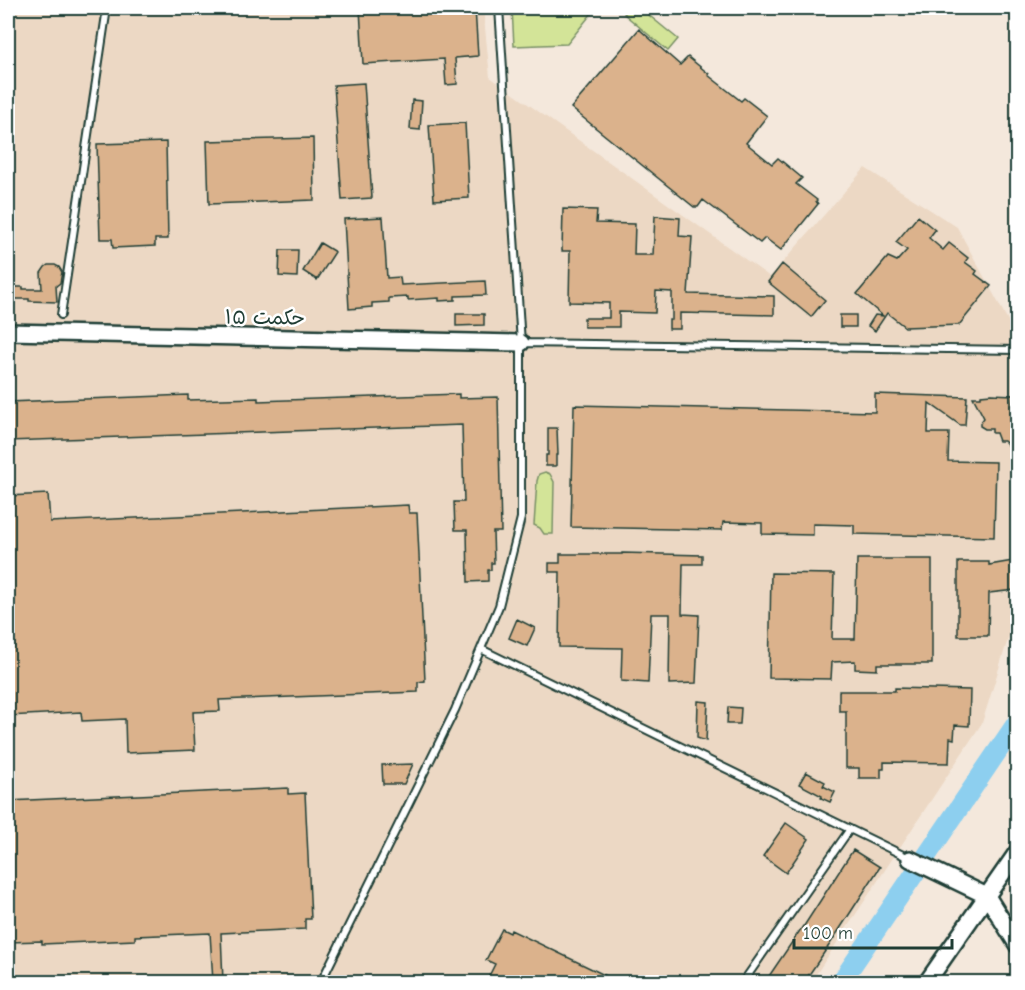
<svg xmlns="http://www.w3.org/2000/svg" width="1025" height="990" font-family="'Comic Neue','Playpen Sans Arabic',sans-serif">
  <rect width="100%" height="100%" fill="#f4e8dc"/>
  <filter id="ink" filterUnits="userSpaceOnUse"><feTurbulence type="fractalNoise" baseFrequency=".0167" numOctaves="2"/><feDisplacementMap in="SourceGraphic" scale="12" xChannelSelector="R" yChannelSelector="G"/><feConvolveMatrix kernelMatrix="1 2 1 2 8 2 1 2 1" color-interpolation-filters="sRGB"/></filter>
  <g filter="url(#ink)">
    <!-- built -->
    <path fill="#ecd8c4" d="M8,8H483L490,77L770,277L865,168L957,227L1017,337V610L982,723L811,982H8Z"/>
    <!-- green -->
    <path fill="#d3e498" stroke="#799066" stroke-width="1.5" d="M512,8H596L567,44L514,46Z
      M631,8H640L678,39L668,51L624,14Z
      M545,472L550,474L554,482L553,534H544L540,528L534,525L537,481L539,474Z"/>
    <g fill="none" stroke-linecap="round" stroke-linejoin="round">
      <!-- river -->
      <path stroke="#8dcfef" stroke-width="20" d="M841,982L1018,721"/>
    </g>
    <!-- building -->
    <path fill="#dbb28c" stroke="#1f3d34" stroke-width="1.5" d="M360,8H475L478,56L455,58L457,84L446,85L444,59L363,64Z
      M639,29L680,65L688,57L709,74L708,75L741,101L744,98L767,116L746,143L772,164L778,158L802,178L796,184L817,200L816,201L818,204L781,250L765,238L760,243L703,200L698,207H694L571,108Z
      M364,83L372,198L342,200L334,85Z
      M412,100L422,101L420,130L410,129Z
      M465,123L469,198L434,200L429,125Z
      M313,138L314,200L209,204L207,141Z
      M166,142L168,239H155V246L113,248L112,239H100L97,144Z
      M563,209L597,210L596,223L635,224L634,255H653L655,216L680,218L679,236L692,237L688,294L774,296V315L680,313V329H669V320H672V292L656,291L655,313L619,312V327H584V318H609V303L569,302L570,251H562Z
      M918,216L935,230L929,238L943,250L949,243L968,258L965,262L977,271L975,274L991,286L959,325L905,327L887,313L875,331L868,326L875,315L883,316L857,294L888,257L897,261L907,250L896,242Z
      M383,217L387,278L400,277L401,285L485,281L486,295L455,296V300L439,301V298L408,300V297L389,298V302L372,303V307L349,309L344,219Z
      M320,243L335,252L317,280L303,271Z
      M280,250H298L297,277L279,276Z
      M782,264L825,300L811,317L768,282Z
      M48,265H55L59,267L62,272L60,283L56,286L57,302L29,301V299H8V287H23V289H42L41,273L45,267Z
      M456,314H484V325L456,326Z
      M840,315H856V327H840Z
      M459,394V398L498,397L501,532H493L494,563H491V570H488V581L468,582L467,530H455L454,502H464L462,425L8,441V402L188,395V400L258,398V401Z
      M875,394L967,397L965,425H960L929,403L928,433H949L948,461L996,462L994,537L854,534V525L813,524V535L762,534V523L723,522L722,530L571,527L574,405L875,412Z
      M991,394L1013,395L1012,405L1017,406V441L1014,446H1009L1004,441H999L996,433H992V429H985L980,426V423L984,418L973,397H981V395Z
      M548,428H557L558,455H556V466H546V455H548Z
      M48,494L50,522L408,505L409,513H417L425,681L418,682V692L219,700L220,711L193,712L195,750L126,753L125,719L82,721L81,712L8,716V496Z
      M622,553L702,555V564H683L682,614L699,615L696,683L669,684L670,614H651L648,683L621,681L622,648L559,647L560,572H549V563H560V554H622Z
      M857,559H932V664H877V670L855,669V661L832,662L831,679L769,678L771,573L834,574L832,639H855Z
      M1013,561H1017V575H1015V590L989,593L988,636H958V562H989V565Z
      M517,619L535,628L527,646L509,638Z
      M895,688L970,690L969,726L955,725L954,739L950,738L949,763L884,762V769H881V778H859V768H846V711H839V691H895Z
      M698,701L708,702L706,741L697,738Z
      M728,707L741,708L740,724H727Z
      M413,764L404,784H383L382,765Z
      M806,772L825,782L823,786L835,792L830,802L821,798L822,796L799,784Z
      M288,788V794L305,793L311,919H305V929L221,933L223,982H213L210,933L135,936V940L42,944V941L8,942V801Z
      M786,823L809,839L786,873L763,856Z
      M853,850L880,867L830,944L804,982H765L803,926H804Z
      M502,929L510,933L511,930L619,982H498L488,978L495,964L486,960Z"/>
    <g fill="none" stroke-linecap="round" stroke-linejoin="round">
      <!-- service casing -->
      <g stroke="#1f3d34" stroke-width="10">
        <path id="service" d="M61,315L107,8
          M522,343L1018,350
          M481,649L909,858
          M321,982L455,710L499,606L521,518V343L499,8
          M743,982L850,829"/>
      </g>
      <!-- tertiary casing -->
      <g stroke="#1f3d34" stroke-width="20">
        <path id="tertiary" d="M8,332L521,343
          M910,859L987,896L1018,946
          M927,982L1018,851"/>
      </g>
      <!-- service -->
      <use href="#service" stroke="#fff" stroke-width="6"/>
      <!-- tertiary -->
      <use href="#tertiary" stroke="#fff" stroke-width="15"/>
    </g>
  </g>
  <g text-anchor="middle" stroke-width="5" stroke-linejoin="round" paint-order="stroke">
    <!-- street labels -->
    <g font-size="20" fill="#1f3d34" stroke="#fff">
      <text transform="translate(265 317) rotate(1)" y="7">حکمت ۱۵</text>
    </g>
  </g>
  <!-- margin -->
  <rect width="1025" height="990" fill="none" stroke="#fff" stroke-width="30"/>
  <rect x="15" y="15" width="995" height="960" fill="none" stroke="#1f3d34" stroke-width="2" filter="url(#ink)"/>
  <!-- scale -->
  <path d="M794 939v9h158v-9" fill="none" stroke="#1f3d34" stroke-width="3"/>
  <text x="803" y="939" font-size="18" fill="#1f3d34" stroke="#ffffff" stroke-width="4.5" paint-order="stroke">100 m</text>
</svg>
